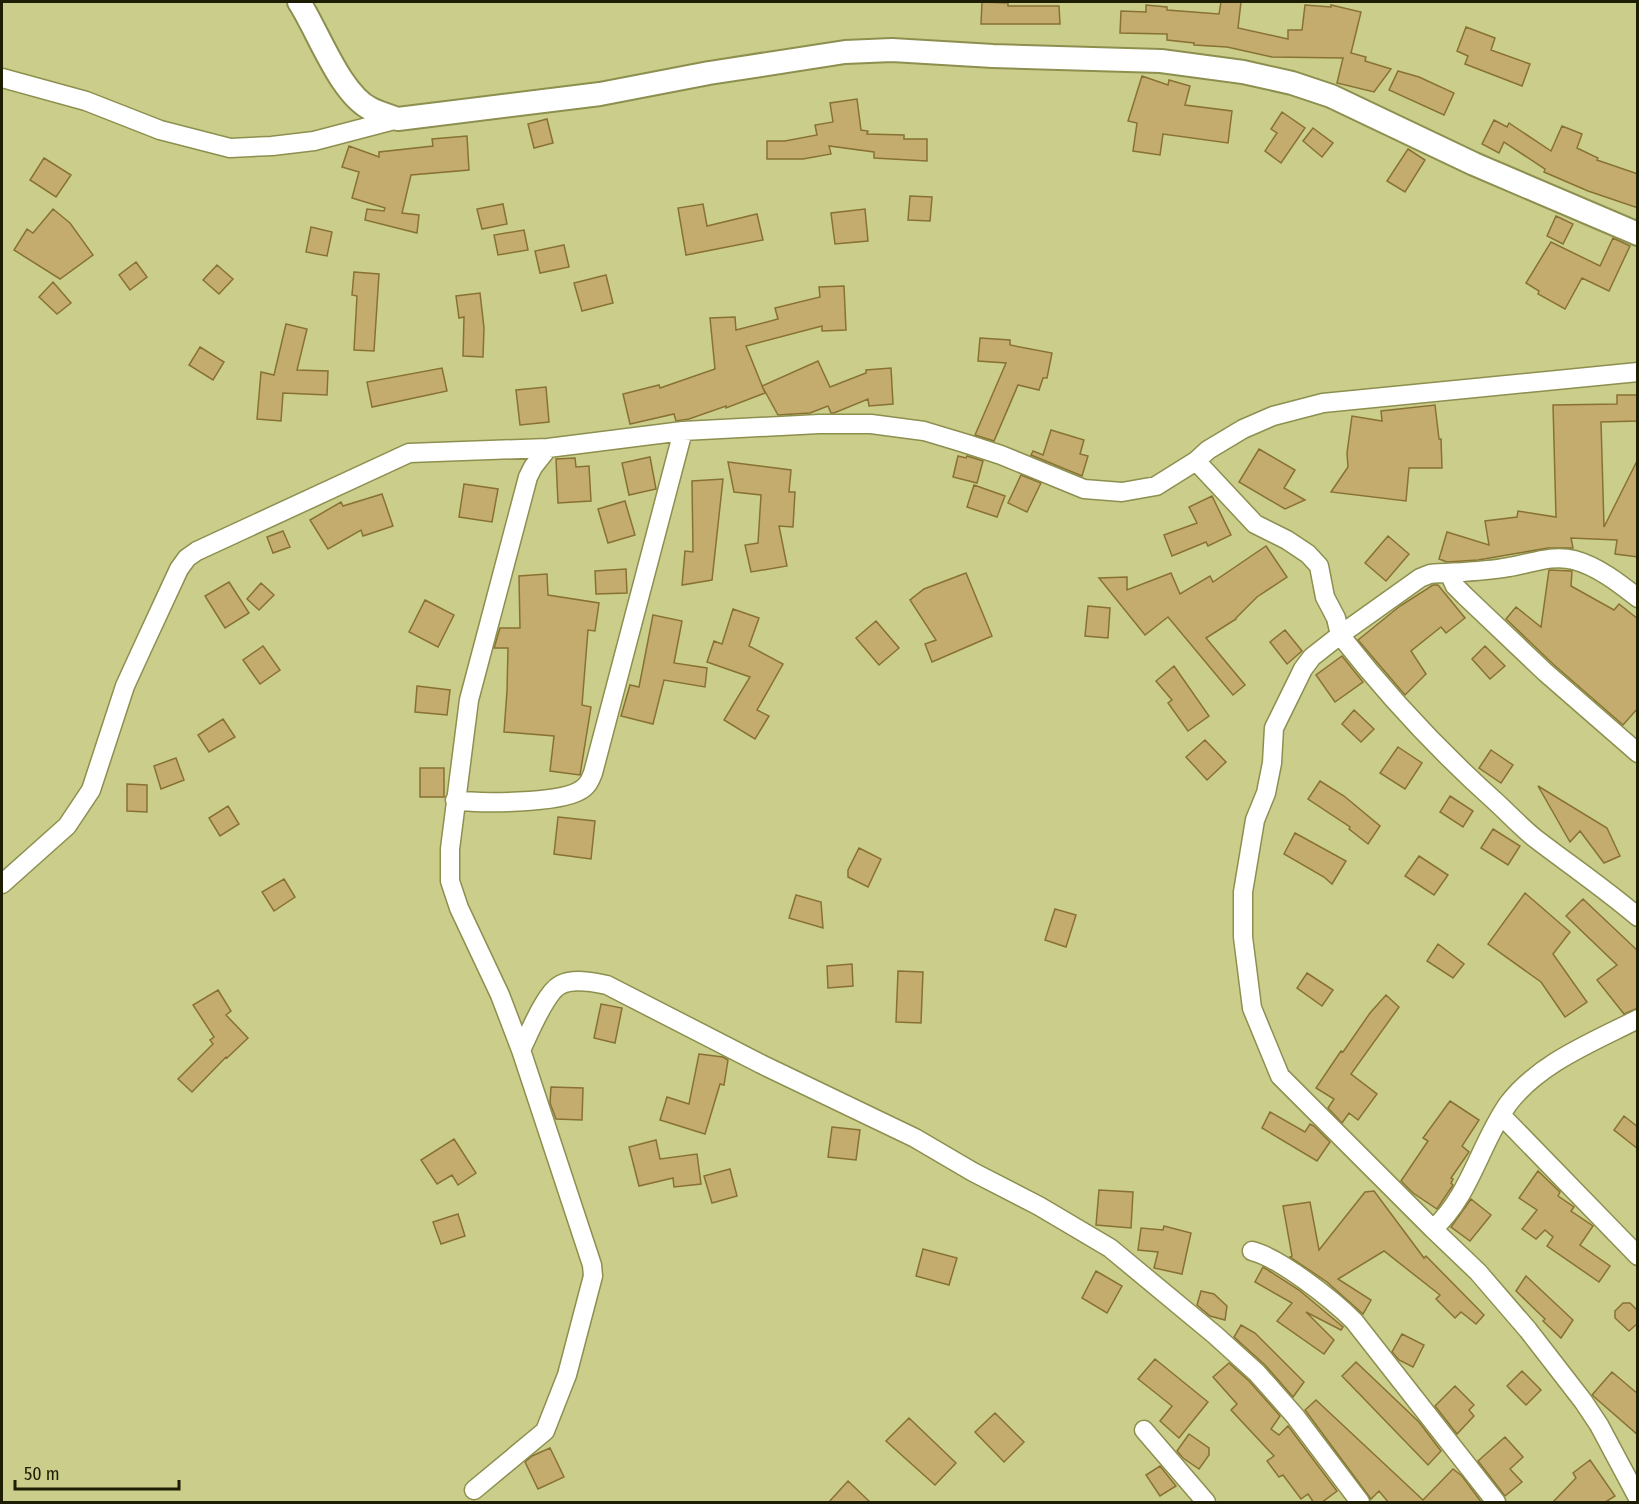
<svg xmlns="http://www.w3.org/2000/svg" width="1639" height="1504" font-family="'Fira Sans Condensed',sans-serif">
  <rect width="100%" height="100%" fill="#cbcd8b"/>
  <!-- building -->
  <path fill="#c3ac6d" stroke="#887233" stroke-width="1.5" d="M982,2L1008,3V6H1059L1060,24H981Z
    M1221,2H1241L1238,28L1288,39V30H1302L1305,5L1331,7V5L1361,12L1351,53L1366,57L1365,61L1391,69L1374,92L1337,83L1343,58L1272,57L1227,47L1194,45V43L1167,40V34L1120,33L1121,11L1146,12V5L1167,7V10L1219,14Z
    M1466,27L1495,38L1491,50L1530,64L1522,86L1465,64L1468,56L1457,51Z
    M1398,71L1419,77L1454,93L1444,115L1389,90Z
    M1142,76L1168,85L1169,80L1190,86L1185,105L1232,111L1228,143L1163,134L1160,155L1133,151L1137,123L1128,121Z
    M857,99L861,130L868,131L867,134L904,135V139H927V161L874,158V152L829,146L831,154L803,159H767V141H785L817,135L815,125L833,122L830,103Z
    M1282,112L1305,128L1281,163L1265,151L1277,133L1271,129Z
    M547,119L553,143L534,148L528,124Z
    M1494,120L1507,127L1509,123L1551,151L1562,126L1582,134L1577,148L1598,158L1597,160L1638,174V208L1588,191L1544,172L1545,169L1504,142L1499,153L1482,144Z
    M1313,128L1333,143L1322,157L1303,141Z
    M467,136L469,170L411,175L402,213L419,215L417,233L365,220L367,209L384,211L385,208L352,198L359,172L342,167L349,146L379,157V152L433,146L432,139Z
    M1408,149L1425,160L1405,192L1387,181Z
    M44,158L71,175L56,197L30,180Z
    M910,196L932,197L930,221L908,220Z
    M503,204L507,224L482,229L477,209Z
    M703,204L707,226L757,214L763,240L686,255L678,208Z
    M53,209L70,223L93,255L60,279L14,250L27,229L33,233Z
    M865,209L868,241L835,244L831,213Z
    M1556,216L1573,224L1563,244L1547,236Z
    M311,227L332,232L327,256L306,252Z
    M524,230L528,250L498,255L494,235Z
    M1613,238L1630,246L1609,291L1582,278L1565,309L1538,294L1539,291L1526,283L1551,242L1600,266Z
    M564,245L569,267L540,273L535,251Z
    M136,262L147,277L130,290L119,275Z
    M217,265L233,279L219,294L203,280Z
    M354,272L379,274L374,351L354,350L357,296L352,295Z
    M606,275L613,303L582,311L574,283Z
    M53,282L71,303L57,314L39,297Z
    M844,286L846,330L822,331V326L746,346L765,393L726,408V406L689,419L676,421L674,414L630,424L623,394L659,385L660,388L715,369L710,318L735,317L736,330L778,319L775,308L820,297L819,287Z
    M480,293L484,328L483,357L463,356L464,317L459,318L456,296Z
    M286,324L307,329L297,370L328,371L327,395L283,393L281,421L257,419L261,372L274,375Z
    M980,338L1010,340V345L1052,353L1047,378H1043L1039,390L1018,385L994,441L975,435L1006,363L978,361Z
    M200,347L224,362L213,380L189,365Z
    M818,361L830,387L866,373V370L891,368L893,404L869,406L868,399L834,413H831L828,406L810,413L778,415L762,386Z
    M442,368L447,391L372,407L367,382Z
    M546,387L549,422L520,425L516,390Z
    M1617,395H1638V421L1601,422L1604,527L1638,459V557L1615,554L1617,540L1571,538L1573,548H1548L1478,560L1447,562L1439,559L1447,532L1489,545L1485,521L1517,517L1518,511L1556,517L1553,405L1617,404Z
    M1435,405L1439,439H1441L1442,468H1409L1406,501L1331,492L1348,467L1347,453L1352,416L1382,421L1381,411Z
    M1051,430L1084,440L1080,454L1088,456L1082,476L1031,455L1033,451L1043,455Z
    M1259,449L1295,470L1284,488L1305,500L1285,509L1239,482Z
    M958,456L966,458L967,456L983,461L977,483L953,477Z
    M650,457L656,489L629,495L622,463Z
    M575,458L576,467L589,466L591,501L558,503L556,459Z
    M728,462L791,470L789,492H795L793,527L779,526L787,566L751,572L745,545L758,543L761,495L734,492Z
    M1021,475L1041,483L1027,512L1008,503Z
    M723,479L712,580L682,585L685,551L693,552L692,481Z
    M464,484L498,489L492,522L459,517Z
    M974,485L1005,496L997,517L967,507Z
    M382,494L393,526L363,536L361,530L328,549L310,520L341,502L343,506Z
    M1212,496L1231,535L1208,546L1206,542L1172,556L1164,535L1197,523L1189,507Z
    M625,501L635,535L608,543L598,509Z
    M283,531L290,547L273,553L267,537Z
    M1388,536L1409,554L1386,581L1365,563Z
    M1266,546L1287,577L1257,597L1236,618V619L1206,638L1245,685L1233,695L1168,617L1145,635L1099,578L1127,577V590L1171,573L1180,594L1210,576L1213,582Z
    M626,569L627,593L596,594L595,571Z
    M1549,570L1572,571L1571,586L1614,610L1619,604L1638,619V708L1623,725L1553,664L1506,619L1516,607L1541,627Z
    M966,573L992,636L932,662L925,644L936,640L910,600L924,589Z
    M547,574L548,595L599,603L595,631L588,630L582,705L591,707L580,775L550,771L554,736L504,732L507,691L508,648H494L500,628H520L519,576Z
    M229,582L249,613L225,628L205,596Z
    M261,583L274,595L259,610L247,599Z
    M1433,585H1438L1465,618L1446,633L1441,627L1411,651L1426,674L1405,695L1358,640L1400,606Z
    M425,600L454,615L438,647L409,632Z
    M1088,606L1110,608L1108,638L1085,636Z
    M733,609L759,618L749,646L783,664L757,710L769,716L755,739L724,720L750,677L707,662L714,641L722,644Z
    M653,615L682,621L674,663L707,668L705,687L664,680L653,724L621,716L630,685L639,687Z
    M876,621L899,648L879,665L856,638Z
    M1285,630L1302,651L1287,664L1270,642Z
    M263,646L280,670L260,684L243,660Z
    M1485,646L1505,666L1490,679L1472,659Z
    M1342,656L1363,682L1335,702L1316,675Z
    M1174,666L1209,716L1188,731L1168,703L1172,700L1156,681Z
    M417,686L450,690L447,715L415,712Z
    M1354,710L1374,729L1361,742L1342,724Z
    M223,719L235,737L209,752L198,735Z
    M1205,740L1226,762L1207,780L1186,757Z
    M1398,747L1422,763L1405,789L1380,773Z
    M1491,750L1513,765L1501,783L1479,768Z
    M176,758L184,780L161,789L154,766Z
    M420,768H444V797H420Z
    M1320,781L1344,796L1380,826L1368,844L1349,829L1350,827L1308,799Z
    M127,784L147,785V812L127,811Z
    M1538,786L1607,828L1620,856L1604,863L1580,831L1570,842Z
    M1450,796L1473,811L1463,827L1440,812Z
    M228,806L239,824L220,836L209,818Z
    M558,817L595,821L591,859L554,854Z
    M1493,829L1520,846L1508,865L1481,848Z
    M1295,833L1346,861L1332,884L1324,877L1284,854Z
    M859,848L881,859L868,887L848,877V870Z
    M1419,856L1448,875L1434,895L1405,876Z
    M284,879L295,897L274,911L262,892Z
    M1525,893L1570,932L1553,954L1587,1002L1565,1017L1541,982L1488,944Z
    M796,895L821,902L823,928L789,918Z
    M1583,899L1638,951V1008L1624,1014L1597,980L1617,965L1566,916Z
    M1055,909L1076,915L1066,947L1045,940Z
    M1438,944L1464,964L1453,978L1427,961Z
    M852,964L853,986L828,988L827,966Z
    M898,971L923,972L921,1023L896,1022Z
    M1307,973L1333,990L1322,1006L1297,988Z
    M218,990L231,1011L226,1015L248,1038L227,1058L226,1057L192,1092L178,1079L213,1044L210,1040L214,1037L193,1005Z
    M1386,995L1399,1007L1351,1074L1377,1094L1358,1120L1349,1113L1342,1123L1328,1108L1334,1099L1316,1088L1341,1051L1343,1052L1370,1013Z
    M601,1004L622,1008L615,1043L594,1038Z
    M699,1054L723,1057L728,1060L724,1085L720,1084L705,1134L660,1120L667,1097L689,1104Z
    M551,1087L583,1088L582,1120L556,1119L550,1103Z
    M1450,1101L1479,1120L1462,1146L1469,1152L1451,1178L1453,1179L1451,1183L1453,1185L1437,1209L1413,1193L1401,1181L1428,1141L1423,1138Z
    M1270,1112L1305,1132L1310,1124L1314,1126L1330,1142L1317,1161L1262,1128Z
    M1624,1116L1638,1127V1149L1614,1130Z
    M832,1127L860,1130L856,1160L828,1157Z
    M454,1139L476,1173L458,1185L452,1175L437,1184L421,1160Z
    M656,1140L660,1159L697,1154L701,1184L674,1187L673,1178L639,1186L629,1147Z
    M730,1169L737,1196L712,1203L704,1176Z
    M1538,1171L1560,1192L1558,1196L1574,1207L1571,1211L1593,1226L1580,1245L1610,1266L1599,1282L1547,1246L1553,1237L1545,1230L1536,1239L1522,1229L1537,1210L1519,1198Z
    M1099,1190L1133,1192L1131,1228L1096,1225Z
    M1374,1191L1424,1258L1426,1256L1484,1315L1476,1324L1461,1312L1455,1318L1436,1299L1440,1295L1384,1251L1338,1279L1371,1300L1363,1314L1327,1282L1290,1257L1292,1256L1283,1206L1310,1202L1319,1250L1365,1192Z
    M1471,1199L1491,1215L1470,1241L1451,1227Z
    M458,1214L465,1236L441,1244L433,1222Z
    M1164,1226L1191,1233L1182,1274L1154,1268L1158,1252L1138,1250L1141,1228L1163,1230Z
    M923,1249L957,1258L949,1285L916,1276Z
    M1263,1267L1299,1290L1343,1327L1341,1330L1306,1312L1334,1340L1324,1354L1277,1321L1292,1303L1255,1282Z
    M1096,1271L1122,1286L1107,1313L1082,1298Z
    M1526,1276L1573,1320L1561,1338L1543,1321L1545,1319L1516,1291Z
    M1201,1291L1214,1294L1227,1306L1225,1320L1210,1316L1197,1305Z
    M1623,1303H1630L1638,1311V1323L1629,1331L1615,1318V1311Z
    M1241,1325L1255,1333L1304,1382L1293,1397L1265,1365L1234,1337Z
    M1402,1334L1424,1345L1413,1367L1399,1360L1392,1352Z
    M1155,1359L1208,1402L1179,1438L1160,1421L1172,1406L1138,1379Z
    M1356,1362L1419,1422L1441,1451L1428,1465L1342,1376Z
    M1229,1363L1249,1381L1280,1416L1271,1429L1279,1435L1288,1426L1337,1491L1321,1503H1314L1308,1494L1301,1499L1283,1475L1279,1477L1267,1461L1274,1456L1231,1410L1237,1404L1213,1377Z
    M1522,1371L1541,1390L1526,1405L1507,1386Z
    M1612,1372L1638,1394V1435L1592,1395Z
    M1455,1386L1474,1405L1469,1410L1474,1416L1457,1434L1435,1406Z
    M1316,1400L1423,1500L1453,1469L1462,1476L1482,1503H1389L1379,1491L1371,1499L1305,1410Z
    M995,1413L1024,1442L1004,1462L975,1432Z
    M909,1418L956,1463L935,1485L886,1441Z
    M1189,1434L1209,1448V1455L1199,1469L1183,1458L1177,1451Z
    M1505,1437L1523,1457L1510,1469L1522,1482L1505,1496L1478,1461Z
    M550,1448L564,1477L538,1489L525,1462L532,1456Z
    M1590,1460L1615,1496L1604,1503H1552L1576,1478L1573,1473Z
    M1160,1466L1176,1486L1160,1496L1146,1475Z
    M848,1481L871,1503H828Z"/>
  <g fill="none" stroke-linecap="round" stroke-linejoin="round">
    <!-- minor casing -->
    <g stroke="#8d8f4f" stroke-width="21">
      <path id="minor" d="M2,78L86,101L160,130L230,148L272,146L314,141L398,119
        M1196,461L1255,524L1287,540L1308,554L1319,566L1325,597L1336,618L1340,635L1420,578L1430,574C1456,572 1483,572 1509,567C1530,564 1552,554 1574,560C1597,566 1619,583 1638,598
        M1449,573L1455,586L1465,596L1545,672L1638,753
        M455,800C481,804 558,803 579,791C587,787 590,781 593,773L683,431
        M2,884L67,826L91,790L125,686L141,651L179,569L187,558L197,551L409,453L548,448L683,431L819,424H871L924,431L964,443L1001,455L1084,489L1122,492L1156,486L1196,461L1208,450L1243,429L1273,416L1323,403L1638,372
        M1638,1019C1593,1042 1539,1063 1508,1104C1480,1144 1470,1196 1433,1229L1478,1272L1528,1330L1583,1401L1599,1425L1638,1498
        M521,1050C529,1034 545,993 560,985C573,978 593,982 607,985L761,1064L915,1138L973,1172L1039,1206L1110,1248L1215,1335L1257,1373L1295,1416L1360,1502
        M1501,1115L1638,1256
        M1433,1229L1280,1076L1252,1008L1243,937V892L1255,820L1266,793L1272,763L1274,728L1303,669L1312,657L1340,635C1387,695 1439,751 1496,802C1509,814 1522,828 1536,839C1570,865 1605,889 1638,917
        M1252,1251C1280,1258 1333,1300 1354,1321L1496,1502
        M1144,1430L1206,1502
        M474,1490L545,1431L567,1375L593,1276L592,1265L521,1050L500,995L459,908L450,881V849L469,700L528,477L533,467L548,448"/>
    </g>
    <!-- tertiary casing -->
    <g stroke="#8d8f4f" stroke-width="26">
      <path id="tertiary" d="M299,2C318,31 340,94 371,109C379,113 389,116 398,119L600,94L709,73L845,52L892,50L993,56L1161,61L1243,72L1292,83L1331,96L1474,164L1638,234"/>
    </g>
    <!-- minor -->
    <use href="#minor" stroke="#fff" stroke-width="18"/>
    <!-- tertiary -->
    <use href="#tertiary" stroke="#fff" stroke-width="22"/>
  </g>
  <!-- border -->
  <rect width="1639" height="1504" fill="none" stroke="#1c1d03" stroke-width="6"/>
  <!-- scale -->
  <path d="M15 1480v9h164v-9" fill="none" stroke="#1c1d03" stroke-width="3"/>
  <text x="24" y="1480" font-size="18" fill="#1c1d03" stroke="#cbcd8b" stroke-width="4.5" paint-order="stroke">50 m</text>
</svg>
